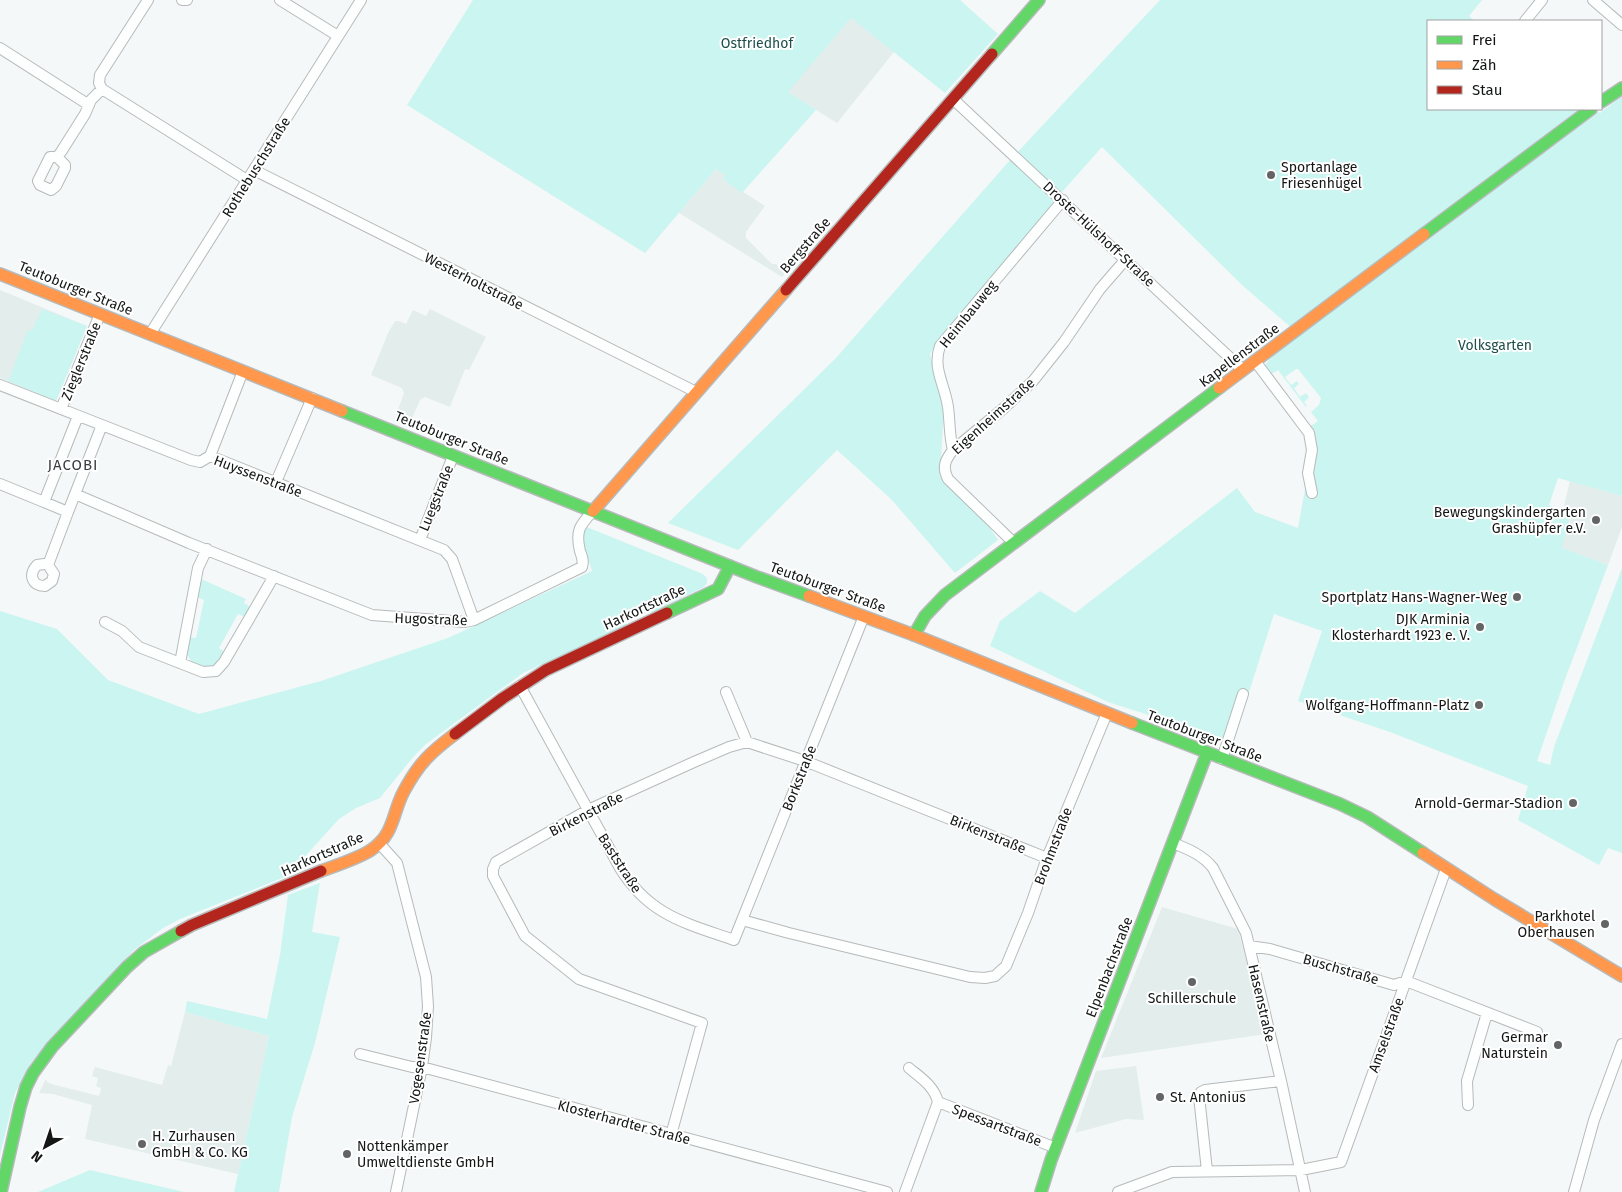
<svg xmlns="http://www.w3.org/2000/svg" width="1622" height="1192" font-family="'Fira Sans',sans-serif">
  <rect width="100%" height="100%" fill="#f4f8f8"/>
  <!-- built -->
  <path fill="#e2edec" d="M851,18L894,52L837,123L787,92Z
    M716,169L725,175L723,179L765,206L746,232V238L772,264H776L786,272L782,277L679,213Z
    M0,290L87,326L56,401L0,378Z
    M430,309L486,337L469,370L465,369L450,407L425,397L420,400L411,421L396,415L404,393L402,388L371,375L388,333L395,321H399L406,324L413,310L426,316Z
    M1570,481L1622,496V527L1608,565L1561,548L1573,512L1571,508L1564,506Z
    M1162,907L1238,929L1266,1034L1101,1058Z
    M185,1012L269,1036L238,1174L85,1139L92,1105L53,1094L39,1093L46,1079L47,1082L55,1085L99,1096L101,1088L96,1086L98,1078L92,1076L95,1067L162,1085L168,1065L171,1066Z
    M1136,1066L1144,1120L1126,1119L1075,1133L1096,1071Z"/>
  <!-- green -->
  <path fill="#cbf5f0" d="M473,0H960L998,34L945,93L851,18L788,92L816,110L742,193L723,179L725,175L716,169L645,253L407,105Z
    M1160,0H1482L1469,16L1475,21H1428V109H1594L1600,113L1622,96V496L1558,478L1549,505L1571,514L1562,548L1608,565L1564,682L1537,761L1550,765L1554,747L1622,568V853L1608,848L1599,865L1518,820L1528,786L1390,732L1298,701L1322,631L1274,614L1233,742L1108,702L990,646L1000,621L1040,591L1075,613L1237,488L1255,512L1298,528L1308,473L1306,435L1303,431L1318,421L1311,412L1319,405L1321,398L1298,369H1296L1285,377L1291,385L1297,381L1299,384L1294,388L1300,397L1306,393L1309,397L1304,402L1307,406L1306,407L1278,370L1270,375L1265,365L1294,330L1242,285L1102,147L1054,201L1053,207L934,347L930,354L944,405L940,476L990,528L998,540L955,573L891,499L837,450L738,550L668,523L835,359L1011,159Z
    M42,309L87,326L56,401L8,381L28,330L32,331Z
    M584,526L703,574L707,578V583L704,587L652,613L650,611L625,622L626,625L523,673L426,744L414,756L380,798L356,808L339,819L287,876L180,919L163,928L134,950L56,1033L31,1063L15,1093L0,1155V611L57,629L108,680L199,714L321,681L448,638L592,571L582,538Z
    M201,579L246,599L244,603L251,607L245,617L238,614L219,648L225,652C223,656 220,661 216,664C206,671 190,665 187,653C186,648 188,642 189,637L196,638L204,600L197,597Z
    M320,883L312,932L340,937L315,1043L292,1117L279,1192H234L269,1036L185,1012L187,1001L267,1019L280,955L288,895Z
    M90,1170L184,1192H38Z"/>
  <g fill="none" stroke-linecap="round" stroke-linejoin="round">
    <!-- street casing -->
    <g stroke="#b7baba" stroke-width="12">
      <path id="street" d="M182,0H187
        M280,0L338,36
        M1593,0L1622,25
        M1525,21L1542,0
        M0,48L89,105
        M102,89L247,180
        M953,99L1243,370
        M57,157L65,165V168L56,186L51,190L40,185L38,181L50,157H57L61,152L85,114L91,100L102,89L99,83L100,75L148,0
        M254,170L696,392
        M150,334L361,0
        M1255,361L1309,433L1312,450L1308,473L1312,493
        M0,385L191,460L200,462L210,456L444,550L452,559L474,620
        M61,409L100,314
        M953,450C949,435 950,421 948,407C945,385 932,368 940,346L1063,200
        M210,456L243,371
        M276,482L312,398
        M0,484L44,502
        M75,494L189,543L372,615L465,622L474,620L582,567C584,561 582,557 580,551C575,531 580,525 593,511
        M68,512L102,425
        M420,540L453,456
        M1014,543L948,479C942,467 945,460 953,450L1004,408L1033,381L1064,342L1100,289L1126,259
        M48,565L54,574L52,581L45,586C32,586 28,575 37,565L44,564L48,565L68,512L44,502L78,416
        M105,622L122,631L139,647L203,672L216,671L224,662L274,576
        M180,663L198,568L207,549
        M520,686L620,868C649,915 685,923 734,940L864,616
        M726,692L747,742
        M1222,759L1243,694
        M379,843L397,863L426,977L428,1006L426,1038L422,1067L396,1192
        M1173,843C1188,849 1203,855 1213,868L1246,933L1281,1081L1305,1192
        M742,920L789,933L970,977L985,978L995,976L1006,966L1028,913L1047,858L1107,713
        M1249,946L1270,949L1394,985L1406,981L1537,1032
        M360,1054L412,1067H422L887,1192
        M938,1102L1056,1148
        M1468,1105L1467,1081L1487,1013
        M671,1135L702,1023L579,979L525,936L493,876V869L496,862L588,810L694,762L729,747L747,742L805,761L1047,858
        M1207,1171L1199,1096L1201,1092L1205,1090L1281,1081
        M905,1192L938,1102C934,1086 921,1078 909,1068
        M1118,1192L1172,1172L1301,1170L1341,1162L1446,869
        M1574,1192L1594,1120L1622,1044"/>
    </g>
    <!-- fast casing -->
    <g stroke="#b7baba" stroke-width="14">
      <path id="fast" d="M992,54L1039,0
        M1601,102L1622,88
        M1424,234L1591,109
        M342,411L757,577L809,596
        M667,613L718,589L730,566
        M914,635L925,616L945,595L1219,388
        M1132,723L1340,804L1367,817L1423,853
        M1,1192L20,1107L26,1087L33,1073L52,1047L127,967L144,952L181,931
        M1041,1192L1051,1160L1207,753"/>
    </g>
    <!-- slow casing -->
    <g stroke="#b7baba" stroke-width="14">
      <path id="slow" d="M0,274L342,411
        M1219,388L1424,234
        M593,511L786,290
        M809,596L914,635L1132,723
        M1423,853L1494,899L1622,976
        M321,871C335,866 359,858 371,850C395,834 392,813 404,791C419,763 431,752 455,734"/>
    </g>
    <!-- jam casing -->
    <g stroke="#b7baba" stroke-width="14">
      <path id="jam" d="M786,290L992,54
        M455,734L503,698L546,670L667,613
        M181,931L192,925L321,871"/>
    </g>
    <!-- street -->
    <use href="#street" stroke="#fdfefe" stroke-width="10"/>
    <!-- fast -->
    <use href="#fast" stroke="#63d668" stroke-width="11"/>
    <!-- slow -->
    <use href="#slow" stroke="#ff974d" stroke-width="11"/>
    <!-- jam -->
    <use href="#jam" stroke="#b3261e" stroke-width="11"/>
  </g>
  <!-- markers -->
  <g fill="#626564" stroke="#fff" stroke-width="2">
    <circle cx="1271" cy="175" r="5"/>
    <circle cx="1596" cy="520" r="5"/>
    <circle cx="1517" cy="597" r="5"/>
    <circle cx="1480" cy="627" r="5"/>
    <circle cx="1479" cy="705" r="5"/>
    <circle cx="1573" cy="803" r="5"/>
    <circle cx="1605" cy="924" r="5"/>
    <circle cx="1192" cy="982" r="5"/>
    <circle cx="1558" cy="1045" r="5"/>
    <circle cx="1160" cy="1097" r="5"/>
    <circle cx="142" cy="1144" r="5"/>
    <circle cx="347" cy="1154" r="5"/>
  </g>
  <g text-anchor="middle" stroke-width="4" stroke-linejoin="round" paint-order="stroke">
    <!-- park labels -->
    <g font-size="14" fill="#1d4f4a" stroke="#fff">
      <text x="757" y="48">Ostfriedhof</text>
      <text x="1495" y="350">Volksgarten</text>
    </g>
    <!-- street labels -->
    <g font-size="14" fill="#131615" stroke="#fff">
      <text transform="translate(256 167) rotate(-58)" y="5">Rothebuschstraße</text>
      <text transform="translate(1099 234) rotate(43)" y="5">Droste-Hülshoff-Straße</text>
      <text transform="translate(805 245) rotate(-49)" y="5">Bergstraße</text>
      <text transform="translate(474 281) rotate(27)" y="5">Westerholtstraße</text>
      <text transform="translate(76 288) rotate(22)" y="5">Teutoburger Straße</text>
      <text transform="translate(968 314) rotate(-51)" y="5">Heimbauweg</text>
      <text transform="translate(1239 355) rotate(-37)" y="5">Kapellenstraße</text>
      <text transform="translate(81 361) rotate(-68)" y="5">Zieglerstraße</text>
      <text transform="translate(993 416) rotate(-42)" y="5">Eigenheimstraße</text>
      <text transform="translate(452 438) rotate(22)" y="5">Teutoburger Straße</text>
      <text transform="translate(258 476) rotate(21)" y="5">Huyssenstraße</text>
      <text transform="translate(436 498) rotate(-68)" y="5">Luegstraße</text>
      <text transform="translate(828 587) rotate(20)" y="5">Teutoburger Straße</text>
      <text transform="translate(644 607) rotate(-25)" y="5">Harkortstraße</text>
      <text transform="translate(431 619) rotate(2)" y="5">Hugostraße</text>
      <text transform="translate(1205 736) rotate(21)" y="5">Teutoburger Straße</text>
      <text transform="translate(799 778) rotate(-68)" y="5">Borkstraße</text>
      <text transform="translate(586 814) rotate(-27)" y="5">Birkenstraße</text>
      <text transform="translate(988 834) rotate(22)" y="5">Birkenstraße</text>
      <text transform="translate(1053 846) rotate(-69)" y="5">Brohmstraße</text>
      <text transform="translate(322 854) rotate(-24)" y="5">Harkortstraße</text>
      <text transform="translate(620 863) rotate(57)" y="5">Baststraße</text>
      <text transform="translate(1109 967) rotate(-69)" y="5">Elpenbachstraße</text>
      <text transform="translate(1341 969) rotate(16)" y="5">Buschstraße</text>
      <text transform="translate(1262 1003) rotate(77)" y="5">Hasenstraße</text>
      <text transform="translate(1386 1035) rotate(-70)" y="5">Amselstraße</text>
      <text transform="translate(420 1058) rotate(-82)" y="5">Vogesenstraße</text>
      <text transform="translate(624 1122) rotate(15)" y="5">Klosterhardter Straße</text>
      <text transform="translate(997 1125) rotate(21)" y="5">Spessartstraße</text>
    </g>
    <!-- poi labels -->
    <g font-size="14" fill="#131615" stroke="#fff" text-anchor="end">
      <text x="1281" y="172" text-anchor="start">Sportanlage<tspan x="1281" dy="16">Friesenhügel</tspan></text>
      <text x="1586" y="517">Bewegungskindergarten<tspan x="1586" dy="16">Grashüpfer e.V.</tspan></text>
      <text x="1507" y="602">Sportplatz Hans-Wagner-Weg</text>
      <text x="1470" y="624">DJK Arminia<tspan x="1470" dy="16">Klosterhardt 1923 e. V.</tspan></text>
      <text x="1469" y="710">Wolfgang-Hoffmann-Platz</text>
      <text x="1563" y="808">Arnold-Germar-Stadion</text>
      <text x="1595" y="921">Parkhotel<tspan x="1595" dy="16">Oberhausen</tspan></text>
      <text x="1192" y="1003" text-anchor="middle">Schillerschule</text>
      <text x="1548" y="1042">Germar<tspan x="1548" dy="16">Naturstein</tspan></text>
      <text x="1170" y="1102" text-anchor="start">St. Antonius</text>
      <text x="152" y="1141" text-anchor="start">H. Zurhausen<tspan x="152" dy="16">GmbH &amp; Co. KG</tspan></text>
      <text x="357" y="1151" text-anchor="start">Nottenkämper<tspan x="357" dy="16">Umweltdienste GmbH</tspan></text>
    </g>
    <!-- neighbourhood labels -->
    <g font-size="15" letter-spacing="1" fill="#383e3e" stroke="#fff">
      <text x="73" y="470">JACOBI</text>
    </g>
  </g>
  <!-- legend -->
  <rect x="1427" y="20" width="175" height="90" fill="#ffffff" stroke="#a1a2a1"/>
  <rect x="1437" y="36" width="25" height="8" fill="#63d668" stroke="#a1a2a1"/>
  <text x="1472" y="45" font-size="15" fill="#131615">Frei</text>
  <rect x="1437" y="61" width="25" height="8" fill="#ff974d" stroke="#a1a2a1"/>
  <text x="1472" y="70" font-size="15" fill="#131615">Zäh</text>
  <rect x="1437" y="86" width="25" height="8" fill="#b3261e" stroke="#a1a2a1"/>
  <text x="1472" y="95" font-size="15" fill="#131615">Stau</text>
  <!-- north arrow -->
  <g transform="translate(45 1147) rotate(220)" stroke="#ffffff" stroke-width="4" paint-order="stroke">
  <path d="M0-4L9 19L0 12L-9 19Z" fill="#131615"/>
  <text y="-8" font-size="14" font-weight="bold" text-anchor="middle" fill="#131615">N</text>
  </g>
</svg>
